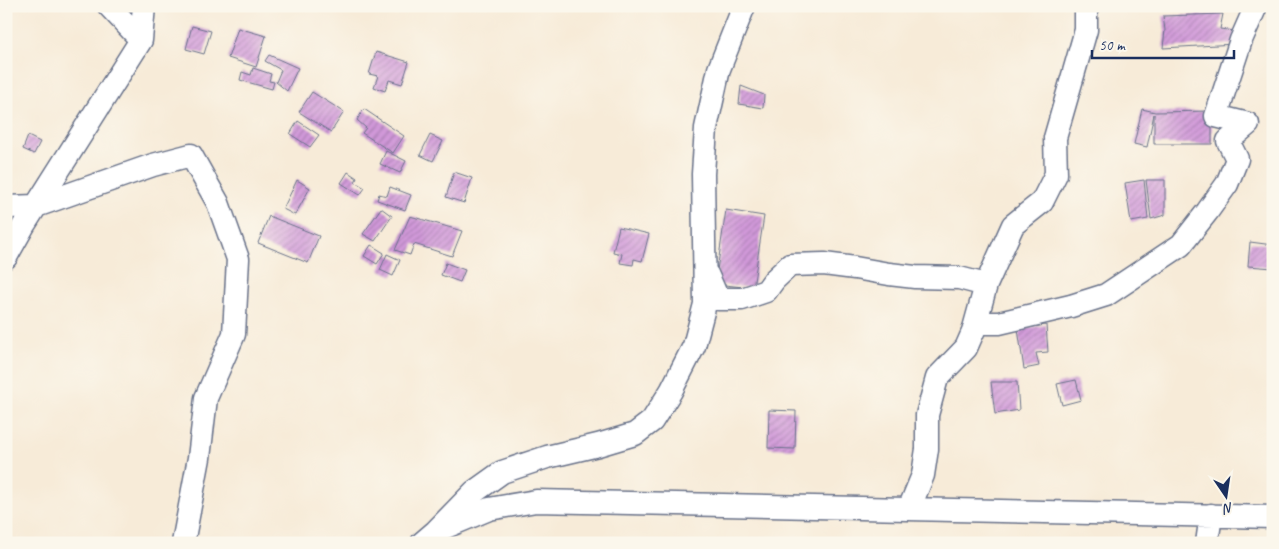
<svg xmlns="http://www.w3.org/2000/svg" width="1279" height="549" font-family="Caveat,sans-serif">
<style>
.building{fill:url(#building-hatch)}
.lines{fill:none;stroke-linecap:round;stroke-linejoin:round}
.minor-casing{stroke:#687189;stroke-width:25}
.minor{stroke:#fff;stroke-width:22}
</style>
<defs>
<pattern id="building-hatch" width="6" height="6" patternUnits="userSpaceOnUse" patternTransform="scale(1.25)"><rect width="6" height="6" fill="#d199d9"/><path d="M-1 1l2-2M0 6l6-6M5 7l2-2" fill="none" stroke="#a97db3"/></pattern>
</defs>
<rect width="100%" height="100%" fill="#fbf7ec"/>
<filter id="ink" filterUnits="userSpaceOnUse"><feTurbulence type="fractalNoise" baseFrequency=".02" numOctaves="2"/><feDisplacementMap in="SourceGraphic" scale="10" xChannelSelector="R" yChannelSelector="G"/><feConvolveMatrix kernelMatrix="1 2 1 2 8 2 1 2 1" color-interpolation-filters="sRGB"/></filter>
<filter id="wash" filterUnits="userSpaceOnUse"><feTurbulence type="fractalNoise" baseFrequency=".0096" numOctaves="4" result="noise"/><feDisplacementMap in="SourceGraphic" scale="20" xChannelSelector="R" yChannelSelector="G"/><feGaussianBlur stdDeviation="1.12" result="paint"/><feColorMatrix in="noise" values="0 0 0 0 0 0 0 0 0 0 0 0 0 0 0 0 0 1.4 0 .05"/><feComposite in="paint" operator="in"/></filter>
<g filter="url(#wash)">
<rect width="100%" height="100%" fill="#f7ebd8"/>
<g id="blocks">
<path class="building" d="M1223,14l-3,15 15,2v13l-72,4 2,-18 -2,-14z
M192,26l19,5 -7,23 -18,-5z
M238,28l28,8 -10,31 -28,-9z
M376,52l33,10 -7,22 -13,-4 -4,11 -11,-4 4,-11 -9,-2z
M269,55l29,13 -11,23 -11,-9 5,-12 -16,-9z
M253,68l18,6 -2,7 5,1 -2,7 -32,-9 2,-8 9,3z
M741,86l23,9 -1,13 -24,-4z
M312,92l32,20 -13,20 -32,-20z
M364,109l40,27 -11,17 -31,-20 4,-5 -9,-8z
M1142,109l13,3 57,-1v33h-58v-30l-7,33 -13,-3z
M298,121l21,14 -9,12 -20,-13z
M430,135l13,6 -10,20 -13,-6z
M28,136l12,6 -6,12 -11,-5z
M386,151l20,10 -6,12 -20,-9z
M348,172l9,6 -2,4 10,6 -5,7 -19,-12z
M454,172l18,6 -8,25 -18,-6z
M297,180l13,8 -15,27 -12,-6z
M1144,180l4,39 -17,3 -6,-39z
M1146,180h19v35l-14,4z
M390,187l21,8 -6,15 -28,-10 2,-6 8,2z
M381,208l11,8 -17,25 -12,-7z
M726,210l38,6 -11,72 -38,-4z
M269,216l50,20 -11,27 -50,-20z
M410,216l52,15 -10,25 -38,-12 -4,11 -15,-5z
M619,227l30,7 -7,27 -8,-2 -1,6 -13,-2 2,-9 -9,-2z
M1250,242l23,3v23l-25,-2z
M371,245l13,8 -7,11 -13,-8z
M387,254l13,6 -7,16 -13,-6z
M446,263l19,7 -5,12 -19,-7z
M1046,325l2,27 -12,1 3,13 -15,3 -6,-40z
M1076,380l5,20 -19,5 -5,-21z
M991,382h26l2,28 -24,4z
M769,410l27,1 -1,38 -27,-1z"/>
</g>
</g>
<g filter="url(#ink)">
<use href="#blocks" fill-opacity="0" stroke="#687189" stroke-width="1"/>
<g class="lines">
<defs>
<path id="minor" d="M109,6l32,34
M6,207l30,-1 117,-41 38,-10 27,48 20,56 -4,75 -28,64 -7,60 -16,85
M6,257l18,-32 117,-185 3,-34
M707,274l11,25h24l24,-8 8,-11 16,-15 34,-1 31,4 34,6 26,3 44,1 27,7 -13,47
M986,285l27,-60 29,-23 14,-28 -1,-36 31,-108v-24
M909,509l14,-34 4,-26v-34l10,-37 29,-30 11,-25h22l72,-17 35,-11 75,-50 26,-33 20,-28 10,-25 -9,-18 20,-17 -32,-8 25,-76 15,-34
M436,531l53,-22 47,-8 737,16
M422,543l14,-12 38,-39 28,-20 45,-15 51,-12 37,-11 17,-13 19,-30 23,-45 11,-42 -2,-130 3,-46 13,-59 25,-63
M1207,543l4,-28"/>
</defs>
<use href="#minor" class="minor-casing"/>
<use href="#minor" class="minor"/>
</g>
</g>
<rect width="1279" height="549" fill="none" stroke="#fbf7ec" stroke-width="25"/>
<g transform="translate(1226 496) rotate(167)" stroke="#fbf7ec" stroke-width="4" paint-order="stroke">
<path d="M0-4L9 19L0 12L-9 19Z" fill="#1b2f5e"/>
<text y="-8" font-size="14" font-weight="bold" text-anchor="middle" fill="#1b2f5e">N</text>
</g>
<path d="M1092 50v8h142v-8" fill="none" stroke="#1b2f5e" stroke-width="2.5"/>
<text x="1099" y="50" font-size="15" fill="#1b2f5e" stroke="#fbf7ec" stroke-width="4" paint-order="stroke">50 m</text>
</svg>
